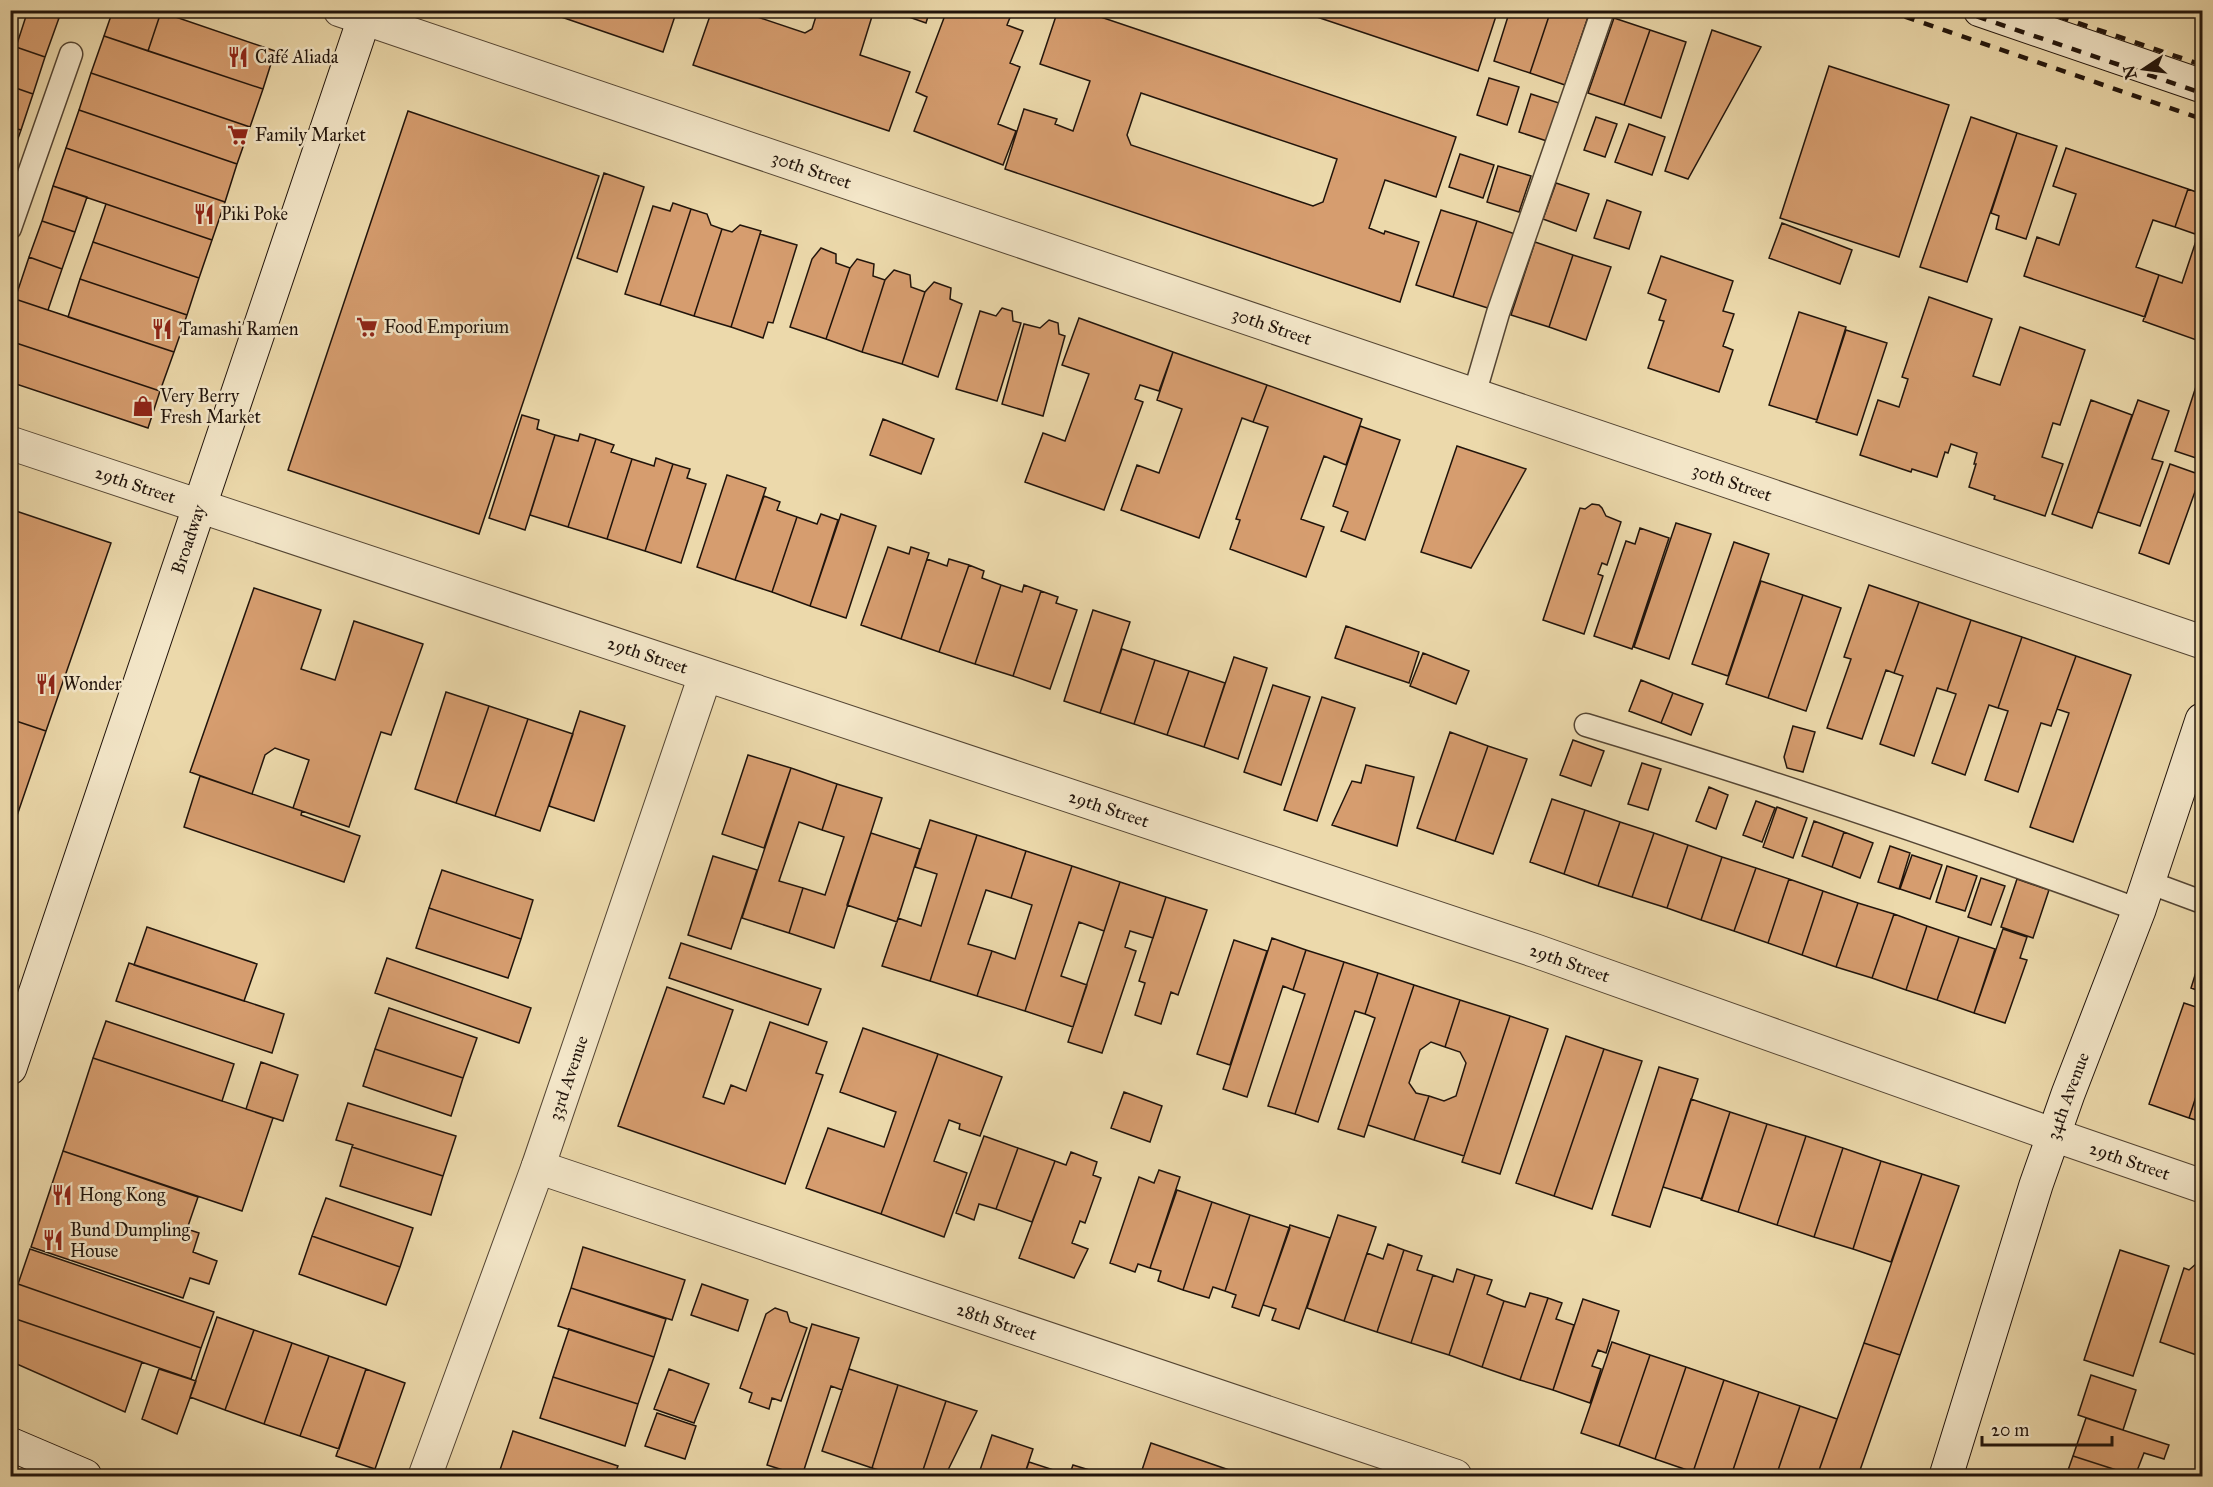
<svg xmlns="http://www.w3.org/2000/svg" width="2213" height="1487" font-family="'IM FELL Great Primer',serif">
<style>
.building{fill:#d69d6f;stroke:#21140b;stroke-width:1.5;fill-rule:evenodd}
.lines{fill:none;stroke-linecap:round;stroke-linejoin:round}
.lane-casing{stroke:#544533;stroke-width:25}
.street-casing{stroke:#544533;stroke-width:35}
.secondary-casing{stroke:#21140b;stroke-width:35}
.lane{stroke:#f3e6c8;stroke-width:22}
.street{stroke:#f3e6c8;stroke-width:33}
.secondary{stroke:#f3e6c8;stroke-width:33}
.rail{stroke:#21140b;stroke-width:4.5;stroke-dasharray:10 10;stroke-linecap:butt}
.labels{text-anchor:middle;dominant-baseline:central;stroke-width:5;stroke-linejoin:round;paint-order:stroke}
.poi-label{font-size:18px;fill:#21140b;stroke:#f3e6c8;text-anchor:start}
.street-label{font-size:18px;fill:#21140b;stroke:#f3e6c8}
</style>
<rect width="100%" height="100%" fill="#ecd9ab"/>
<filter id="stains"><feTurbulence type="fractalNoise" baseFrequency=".00333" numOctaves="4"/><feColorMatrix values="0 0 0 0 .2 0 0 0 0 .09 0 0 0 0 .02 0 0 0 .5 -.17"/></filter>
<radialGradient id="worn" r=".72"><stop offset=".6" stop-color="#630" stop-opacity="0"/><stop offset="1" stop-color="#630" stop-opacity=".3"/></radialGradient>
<path class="building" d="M28,10h8l23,8 -14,39 -29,-10z
M113,10l48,2 -13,39 -44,-15z
M541,10h136l-14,42z
M712,10h25l68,23 7,-4 6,-19h56l-14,45 50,17 -21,59 -196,-66z
M889,10h41l-4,13z
M947,10h66l-6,15 16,6 -13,32 10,4 -22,57 18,7 -13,34 -89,-34 13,-34 -11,-5z
M1058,10h22l376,127 -20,60 -51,-17 -16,48 15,6 1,-3 34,11 -19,60 -395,-133 19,-60 33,10 -2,5 18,7 17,-50 -50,-17zM1141,93l196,66 -14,43 -10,4 -182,-61 -4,-10z
M1296,10h202l-20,61z
M1510,10h41l-21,63 -36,-12z
M1551,10l39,1 -25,74 -35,-12z
M161,12l114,39 -12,38 -115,-38z
M1614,18l36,12 -26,75 -36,-12z
M1650,30l36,12 -25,76 -37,-13z
M1712,30l49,17 -73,132 -23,-8z
M104,36l159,53 -13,38 -159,-54z
M16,47l29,10 -12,37 -23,-8v-24z
M1829,66l120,39 -50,152 -119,-39z
M91,73l159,54 -13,37 -158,-54z
M1489,78l30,9 -12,38 -30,-10z
M10,86l23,8 -12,36 -11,-3z
M1531,94l31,10 -12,38 -31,-10z
M79,110l158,54 -12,38 -159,-54z
M408,111l191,65 -120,358 -191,-64z
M1596,117l21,7 -12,33 -21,-7z
M1971,117l46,16 -50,149 -47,-15z
M1629,124l36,13 -13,38 -37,-13z
M10,127l11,3 -11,31z
M2017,133l40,13 -31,93 -30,-10 3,-13 -8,-3z
M66,148l159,54 -13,38 -159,-54z
M2066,148l122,41 -13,38 -22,-7 -17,47 23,8 -14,42 -121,-41 13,-39 22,8 17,-51 -23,-8z
M1460,154l34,11 -11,33 -34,-11z
M1498,166l33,10 -12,36 -32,-10z
M604,173l40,14 -27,85 -40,-14z
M1556,183l33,11 -13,37 -33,-12z
M53,186l34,11 -12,35 -33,-11z
M2188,189l14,5v148l-59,-21 16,-46 23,8 16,-48 -23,-8z
M1607,200l34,12 -12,37 -35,-11z
M673,203l18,6 -31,96 -35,-11 28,-88 17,5z
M106,204l106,36 -13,38 -106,-36z
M691,209l16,5 4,11 11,4 -28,87 -34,-11z
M1441,210l36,11 -24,76 -37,-12z
M42,221l33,11 -13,37 -33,-12z
M1477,221l38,13 -24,75 -38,-12z
M1782,223l70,27 -12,34 -71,-26z
M740,225l21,6 -30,96 -37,-11 28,-87 10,3z
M760,234l37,11 -24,78 -5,-1 -5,16 -32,-11z
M93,242l106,36 -12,37 -107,-36z
M1535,242l38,13 -24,72 -38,-12z
M821,248l15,6v9l14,5 -24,71 -36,-12 22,-68z
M1573,255l38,12 -25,73 -37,-13z
M1661,256l72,25 -10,30 11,3 -11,32 10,4 -14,42 -71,-24 16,-47 -5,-1 7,-20 -18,-7z
M29,257l33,12 -14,41 -33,-11z
M857,259l17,5 -1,12 12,4 -23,72 -36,-13 24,-71z
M894,270l16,5 1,12 14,5 -23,72 -40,-12 23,-72z
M80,279l107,36 -13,37 -106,-35z
M934,282l17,6 -1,11 12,5 -24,73 -36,-13 23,-72z
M1929,297l63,22 -19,57 27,9 20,-58 65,23 -25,75 -7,-2 -11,34 21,7 -18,52 -51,-17 1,-3 -26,-9 7,-23h-2l3,-11 -26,-9 -3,9 -3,-1 -8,25 -25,-8 -1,3 -51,-17 18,-55 21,7 9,-28 -6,-2z
M15,299l159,53 -14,39 -150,-50v-28z
M1002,308l10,3 1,10 8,2 -24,78 -41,-12 24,-78 16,5z
M1799,312l47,15 -29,93 -48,-15z
M1079,318l94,34 -14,39 -19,-6 -5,14 8,3 -39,108 -79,-28 18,-49 22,8 24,-67 -27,-9z
M1049,320l9,3 1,11 6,2 -22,80 -41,-12 22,-80 16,4z
M1846,330l41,13 -30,92 -41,-13z
M10,341l150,50 -12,37 -138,-46z
M1173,352l94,33 -14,37 -11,-4 -43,120 -78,-28 16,-45 22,8 23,-64 -25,-9z
M2202,368v92l-27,-9z
M1267,385l95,34 -16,46 -22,-9 -23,63 23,8 -18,50 -76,-28 10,-29 -4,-1 32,-92 -15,-5z
M2091,400l41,15 -40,113 -40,-14z
M2138,400l31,11 -17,48 11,3 -23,64 -42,-14z
M522,415l17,5 -2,9 18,6 -30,95 -36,-12z
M883,419l51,20 -13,35 -51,-19z
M1360,426l40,14 -35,100 -24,-9 7,-19 -15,-6z
M580,434l16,5 -28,88 -38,-12 25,-80 23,6z
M596,439l18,6 -3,7 21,7 -25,80 -39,-12z
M1457,446l69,23 -55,99 -50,-16z
M656,458l17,6 -28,87 -38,-12 25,-80 22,7z
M673,464l17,5 -3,9 19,6 -25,79 -36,-12z
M2170,464l31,11 -32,89 -30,-11z
M727,475l39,13 -31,92 -38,-13z
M764,496l16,6 -3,8 20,7 -25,75 -37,-12z
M1592,504l7,1 3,3 4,8 15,6 -14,43 -5,-2 -4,11 5,2 -19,58 -41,-14 37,-112 5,1z
M10,509l101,34 -65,188 -36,-12z
M821,514l17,6 -28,86 -38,-14 25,-75 20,7z
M841,514l35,12 -30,92 -36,-12z
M1676,523l35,11 -42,125 -35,-12z
M1640,528l29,10 -37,111 -38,-13 32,-95 9,3z
M1734,542l35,12 -41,122 -36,-12z
M888,547l21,7 2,-7 18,6 -28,86 -40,-14z
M927,559l20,7 2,-7 20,6 -30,87 -38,-13z
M969,565l15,6 -2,7 19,7 -26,79 -36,-12z
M1761,581l42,14 -35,103 -42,-14z
M1001,585l21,7 2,-7 17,6 -28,85 -38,-12z
M1869,585l50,17 -25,71 -8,-3 -24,69 -35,-11 24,-69 -7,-2z
M254,588l67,22 -20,59 34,11 19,-59 69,23 -32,91 -10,-3 -32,95 -56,-19 16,-48 -34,-12 -10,7 -13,39 -62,-22z
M1041,591l17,6 -2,6 21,7 -27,79 -37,-13z
M1803,595l38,13 -35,103 -38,-13z
M1919,602l52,18 -24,71 -10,-3 -23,68 -34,-12 23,-68 -9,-3z
M1093,610l37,12 -30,91 -36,-12z
M1971,620l51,17 -24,71 -9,-3 -24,70 -33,-12 24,-69 -9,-3z
M1346,626l73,26 -10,31 -74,-25z
M2022,637l54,19 -25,70 -10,-3 -23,69 -33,-12 23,-69 -10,-3z
M1122,649l33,11 -21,64 -34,-11z
M1423,653l46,18 -13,33 -46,-18z
M2076,656l55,19 -58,167 -43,-15 39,-114 -12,-4z
M1234,657l33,11 -29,91 -34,-12z
M1155,660l34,11 -22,64 -33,-11z
M1189,671l36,12 -21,64 -37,-12z
M1641,680l32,13 -12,30 -32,-12z
M1273,685l37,12 -29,88 -37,-13z
M446,692l43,14 -33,97 -41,-14z
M1673,693l30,11 -12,31 -30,-12z
M1322,697l33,11 -38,113 -33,-11z
M489,706l39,13 -33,97 -39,-13z
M580,711l45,15 -31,95 -45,-15z
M10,719l36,12 -36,105z
M528,719l45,15 -33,97 -45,-15z
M1793,726l22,6 -12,40 -16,-4 -3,-11z
M1450,732l38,14 -33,95 -38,-13z
M1573,740l31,11 -13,35 -31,-11z
M1488,746l39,13 -34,95 -38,-13z
M748,755l43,13 -27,80 -42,-14z
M1642,763l19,6 -13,41 -20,-6z
M1366,765l48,12 -17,69 -65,-21 20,-44 9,2z
M791,768l46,16 -15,46 -23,-8 -20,59 24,7 -14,45 -47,-15z
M200,776l93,32 9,3 -1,4 59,21 -16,46 -160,-55z
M837,784l45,14 -48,150 -45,-15 14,-45 22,7 19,-58 -22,-7z
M1709,787l19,8 -12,34 -20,-8z
M1552,799l33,11 -21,64 -34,-12z
M1756,801l19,7 -13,34 -19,-7z
M1777,807l30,11 -14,40 -30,-11z
M1585,810l35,12 -22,64 -34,-12z
M930,820l47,15 -47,146 -48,-15 16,-48 23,8 16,-52 -22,-7z
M1814,821l30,11 -12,35 -30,-11z
M1620,822l34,11 -22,64 -34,-11z
M1844,832l29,11 -13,35 -28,-11z
M871,833l49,16 -23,73 -50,-17z
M1654,833l34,12 -21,63 -35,-11z
M977,835l49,16 -15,47 -25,-8 -18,54 24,7 -15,45 -47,-15z
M1688,845l34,12 -21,63 -34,-12z
M1890,846l20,7 -11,36 -21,-7z
M1026,851l46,15 -47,145 -48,-15 15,-45 23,8 17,-54 -21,-7z
M1912,855l30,10 -12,34 -30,-10z
M713,856l44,14 -26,79 -43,-14z
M1722,857l34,11 -22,63 -33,-11z
M1072,866l48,16 -16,49 -25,-9 -18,54 26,9 -14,42 -48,-16z
M1947,866l30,10 -12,35 -29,-9z
M1756,868l33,11 -21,64 -34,-12z
M442,870l91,30 -12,39 -92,-31z
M1981,878l24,8 -14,39 -23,-8z
M1789,879l34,12 -21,64 -34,-12z
M2017,879l32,11 -16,48 -32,-11z
M1120,882l46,15 -13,41 -23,-7 -5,16 11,4 -34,102 -34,-11z
M1823,891l35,12 -22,64 -34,-12z
M1166,897l41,13 -29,85 -7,-3 -10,32 -26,-9 10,-32 -6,-2z
M1858,903l36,11 -22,64 -36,-11z
M429,908l92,31 -13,39 -92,-30z
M1894,914l33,12 -21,64 -34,-12z
M1927,926l32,11 -22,63 -31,-10z
M147,927l110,37 -13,37 -110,-36z
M2003,929l24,8 -7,21 7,2 -22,63 -31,-10z
M1959,937l36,12 -21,64 -37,-13z
M1272,938l34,12 -13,40 -10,-4 -36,111 -24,-8z
M1234,940l33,11 -37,114 -33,-11z
M681,943l140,46 -13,36 -139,-47z
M1306,950l38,12 -49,152 -27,-8 37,-112 -12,-4z
M2202,953v39l-11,-4z
M387,958l144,50 -12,35 -144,-50z
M1344,962l34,11 -13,41 -10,-3 -37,111 -23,-8z
M129,963l155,51 -12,39 -156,-52z
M1378,973l36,12 -50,152 -26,-8 37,-111 -10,-4z
M1414,985l46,15 -15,47 -14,-5 -11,8 -11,33 7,10 13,3 -15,44 -46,-15z
M667,987l66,23 -30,87 21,7 7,-19 15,6 24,-69 57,20 -11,31 7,2 -38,109 -167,-58z
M1460,1000l50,16 -46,140 -50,-16 15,-44 15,5 12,-5 10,-33 -6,-11 -15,-5z
M2184,1003l18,6v69l-13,40 -40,-14z
M389,1008l88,30 -14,40 -88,-29z
M1510,1016l38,13 -48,145 -38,-12z
M106,1021l128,43 -12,37 -129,-43z
M863,1028l75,26 -57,160 -75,-26 22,-60 56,19 12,-35 -56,-20z
M1566,1036l38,13 -50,147 -38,-13z
M375,1049l88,29 -12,38 -88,-30z
M1604,1049l38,12 -50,148 -38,-13z
M938,1054l64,23 -22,59 -21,-7 1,-5 -11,-4 -15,41 33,12 -23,64 -63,-23z
M93,1058l180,60 -31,93 -179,-60z
M261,1062l37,13 -15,46 -37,-12z
M1659,1067l39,12 -48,148 -38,-12z
M2202,1078v44l-13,-4z
M1124,1092l38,14 -12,36 -39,-14z
M1691,1099l39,13 -28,87 -39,-12z
M348,1103l108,33 -13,40 -91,-29 1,-2 -17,-5z
M1730,1112l37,12 -29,88 -37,-12z
M1767,1124l39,12 -29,89 -39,-13z
M984,1136l34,12 -22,61 -17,-5 -5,16 -18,-7z
M1806,1136l37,12 -29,89 -37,-12z
M352,1147l91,29 -12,39 -91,-29z
M1018,1148l37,13 -23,61 -36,-13z
M1843,1148l38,13 -28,88 -39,-12z
M63,1151l135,46 -11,32 12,4 -6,19 24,9 -8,23 -19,-6 -7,20 -152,-51z
M1071,1152l26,10 -4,13 8,3 -16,45 -5,-2 -8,22 16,6 -14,29 -55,-20 36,-97 11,4z
M1881,1161l41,13 -31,88 -38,-13z
M1159,1170l21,7 -30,91 -12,-4 -3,8 -25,-9 29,-86 15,6z
M1922,1174l37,12 -59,169 -36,-12z
M1177,1190l35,12 -29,88 -25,-9 3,-10 -11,-3z
M326,1198l87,30 -13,39 -88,-31z
M1212,1202l38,13 -25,76 -12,-4 -4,11 -26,-8z
M1250,1215l40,13 -31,88 -27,-9 4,-12 -11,-4z
M1338,1215l38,12 -32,94 -37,-13z
M1290,1225l40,13 -31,91 -27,-9 4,-11 -13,-4z
M312,1236l88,31 -14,38 -87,-31z
M1388,1244l16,6 -27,82 -33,-11 23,-68 16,6z
M583,1247l102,33 -13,40 -101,-32z
M30,1249l184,63 -13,36 -183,-64z
M1404,1250l18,6 -5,14 16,5 -22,68 -34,-11z
M2120,1250l49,16 -36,110 -49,-16z
M2197,1263l5,2v92l-42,-15 24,-74 5,2z
M1457,1269l18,6 -26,80 -38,-12 22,-68 20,7z
M1475,1275l17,5 -5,14 17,7 -22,66 -33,-12z
M18,1284l183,64 -10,31 -181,-62v-10z
M702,1284l46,16 -10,31 -47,-16z
M571,1288l95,31 -12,38 -96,-31z
M1530,1293l18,5 -28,82 -38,-13 22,-66 21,6z
M1548,1298l14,5 -6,16 18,6 -21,65 -33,-10z
M1583,1299l36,12 -13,42 -8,-3 -6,16 9,3 -11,34 -37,-13z
M775,1308l12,4 3,10 17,6 -26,73 -9,-3 -3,11 -20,-7 3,-9 -12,-5 26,-74z
M10,1317l132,45 -17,50 -115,-51z
M217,1317l37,13 -29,80 -35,-13z
M812,1324l47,14 -17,52 -11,-4 -29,90 -35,-11z
M569,1329l85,28 -16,47 -85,-27z
M254,1330l38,13 -28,81 -39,-14z
M1612,1342l38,13 -31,91 -38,-13z
M292,1343l37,13 -29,80 -36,-12z
M1864,1343l36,12 -42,121h-41z
M1650,1355l36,12 -31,92 -36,-13z
M2202,1355v20l-5,-2z
M329,1356l37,13 -27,80 -39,-13z
M1686,1367l38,13 -31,92 -38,-13z
M159,1369l37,12 -19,53 -35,-15z
M366,1369l39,14 -30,86 -39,-13z
M669,1369l40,15 -15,39 -40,-14z
M849,1369l49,16 -26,83 -50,-17z
M2091,1375l45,15 -13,40 -45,-15z
M553,1377l85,27 -13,42 -85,-28z
M1724,1380l35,12 -28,84h-24l-14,-4z
M898,1385l48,16 -25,75h-22l-27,-8z
M1759,1392l41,14 -24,70h-45z
M946,1401l31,10 -32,65h-24z
M1800,1406l37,13 -20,57h-41z
M657,1413l39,13 -11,33 -40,-13z
M2086,1418l83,27 -5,14 -20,-6 -9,23 -62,-20z
M513,1431l105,35 -4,10h-116z
M992,1435l41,14 -9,27h-46z
M1151,1443l84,29 -2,4h-93z
M2073,1456l62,20h-69z
M1029,1462l40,13v1h-45z
M1073,1465l36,11h-40z"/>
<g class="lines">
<defs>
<path id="lane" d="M10,228l61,-174
M1474,395l24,-82 105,-303
M1586,725c186,56 370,118 553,185
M2148,882l54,20"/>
<g id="street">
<path id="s1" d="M340,10l1862,632"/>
<path id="s2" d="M10,443l1526,508 518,184 148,51"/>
<path id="s3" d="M538,1167l917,309"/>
<path id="s4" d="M425,1476l113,-309 167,-491"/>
</g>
<g id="secondary">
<path d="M1980,10l222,76"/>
<path id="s5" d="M10,1068l357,-1058"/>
<path d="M10,1444l75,32"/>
<path id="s6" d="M1946,1476l90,-291 32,-91 71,-184 63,-190"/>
</g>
</defs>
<use href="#lane" class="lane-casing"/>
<use href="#street" class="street-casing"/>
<use href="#secondary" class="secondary-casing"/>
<use href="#lane" class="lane"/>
<use href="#street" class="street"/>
<use href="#secondary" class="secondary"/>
<path class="rail" d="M1886,10l316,109
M1958,10l244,83
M2040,10l162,55"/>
</g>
<defs>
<symbol id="restaurant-bare" viewBox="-9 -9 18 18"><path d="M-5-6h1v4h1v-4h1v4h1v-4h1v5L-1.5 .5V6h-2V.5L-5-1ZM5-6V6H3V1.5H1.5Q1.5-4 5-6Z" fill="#8f2418" stroke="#f3e6c8" stroke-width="2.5" paint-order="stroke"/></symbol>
<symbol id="supermarket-bare" viewBox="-9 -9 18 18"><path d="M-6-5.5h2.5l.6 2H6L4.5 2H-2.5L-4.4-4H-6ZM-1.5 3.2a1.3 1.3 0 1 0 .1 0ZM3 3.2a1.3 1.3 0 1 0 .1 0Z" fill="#8f2418" stroke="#f3e6c8" stroke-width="2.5" paint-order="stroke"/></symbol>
<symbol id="shop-bare" viewBox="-9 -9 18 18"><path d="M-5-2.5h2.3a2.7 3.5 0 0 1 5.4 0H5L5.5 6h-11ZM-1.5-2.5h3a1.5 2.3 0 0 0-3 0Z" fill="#8f2418" stroke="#f3e6c8" stroke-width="2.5" paint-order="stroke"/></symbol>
</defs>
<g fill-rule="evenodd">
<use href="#restaurant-bare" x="223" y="42" width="30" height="30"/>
<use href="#supermarket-bare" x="223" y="120" width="30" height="30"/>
<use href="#restaurant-bare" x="189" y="199" width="30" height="30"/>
<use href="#supermarket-bare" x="352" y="312" width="30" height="30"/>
<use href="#restaurant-bare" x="147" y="314" width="30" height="30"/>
<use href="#shop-bare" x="128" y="391" width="30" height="30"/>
<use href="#restaurant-bare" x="31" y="669" width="30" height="30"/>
<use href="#restaurant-bare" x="47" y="1180" width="30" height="30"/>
<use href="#restaurant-bare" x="38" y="1225" width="30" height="30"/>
</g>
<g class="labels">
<g class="poi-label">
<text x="255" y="57">Café Aliada</text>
<text x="255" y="135">Family Market</text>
<text x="221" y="214">Piki Poke</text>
<text x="384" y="327">Food Emporium</text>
<text x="179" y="329">Tamashi Ramen</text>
<text x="160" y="396">Very Berry<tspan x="160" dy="21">Fresh Market</tspan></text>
<text x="63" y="684">Wonder</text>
<text x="79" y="1195">Hong Kong</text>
<text x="70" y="1230">Bund Dumpling<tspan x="70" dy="21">House</tspan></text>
</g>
<g class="street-label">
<text stroke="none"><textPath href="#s1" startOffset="498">30th Street</textPath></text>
<text stroke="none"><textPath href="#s1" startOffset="984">30th Street</textPath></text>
<text stroke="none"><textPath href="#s1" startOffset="1470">30th Street</textPath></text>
<text stroke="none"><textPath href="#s2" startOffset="132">29th Street</textPath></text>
<text stroke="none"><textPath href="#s5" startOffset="558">Broadway</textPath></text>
<text stroke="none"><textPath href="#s2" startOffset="672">29th Street</textPath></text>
<text stroke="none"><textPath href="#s2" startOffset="1158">29th Street</textPath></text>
<text stroke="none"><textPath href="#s2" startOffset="1644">29th Street</textPath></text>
<text stroke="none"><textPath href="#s4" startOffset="423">33rd Avenue</textPath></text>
<text stroke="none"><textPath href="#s6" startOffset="399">34th Avenue</textPath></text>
<text stroke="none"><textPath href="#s2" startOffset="2238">29th Street</textPath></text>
<text stroke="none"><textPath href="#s3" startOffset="484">28th Street</textPath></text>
</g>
</g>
<rect width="2213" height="1487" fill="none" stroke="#ecd9ab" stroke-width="36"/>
<rect x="12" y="12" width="2189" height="1463" fill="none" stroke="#21140b" stroke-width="3"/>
<rect x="18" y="18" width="2177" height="1451" fill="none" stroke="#21140b" stroke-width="1.5"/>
<g transform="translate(2144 69) rotate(257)" stroke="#f3e6c8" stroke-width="4.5" paint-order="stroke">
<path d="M0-4.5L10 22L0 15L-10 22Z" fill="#21140b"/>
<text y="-9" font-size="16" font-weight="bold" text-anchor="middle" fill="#21140b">N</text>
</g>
<path d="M1982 1436v9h130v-9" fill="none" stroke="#21140b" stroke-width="3"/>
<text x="1991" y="1436" font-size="18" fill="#21140b" stroke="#f3e6c8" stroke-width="4.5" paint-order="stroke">20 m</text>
<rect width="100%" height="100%" filter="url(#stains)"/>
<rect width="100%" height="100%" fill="url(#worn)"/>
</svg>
